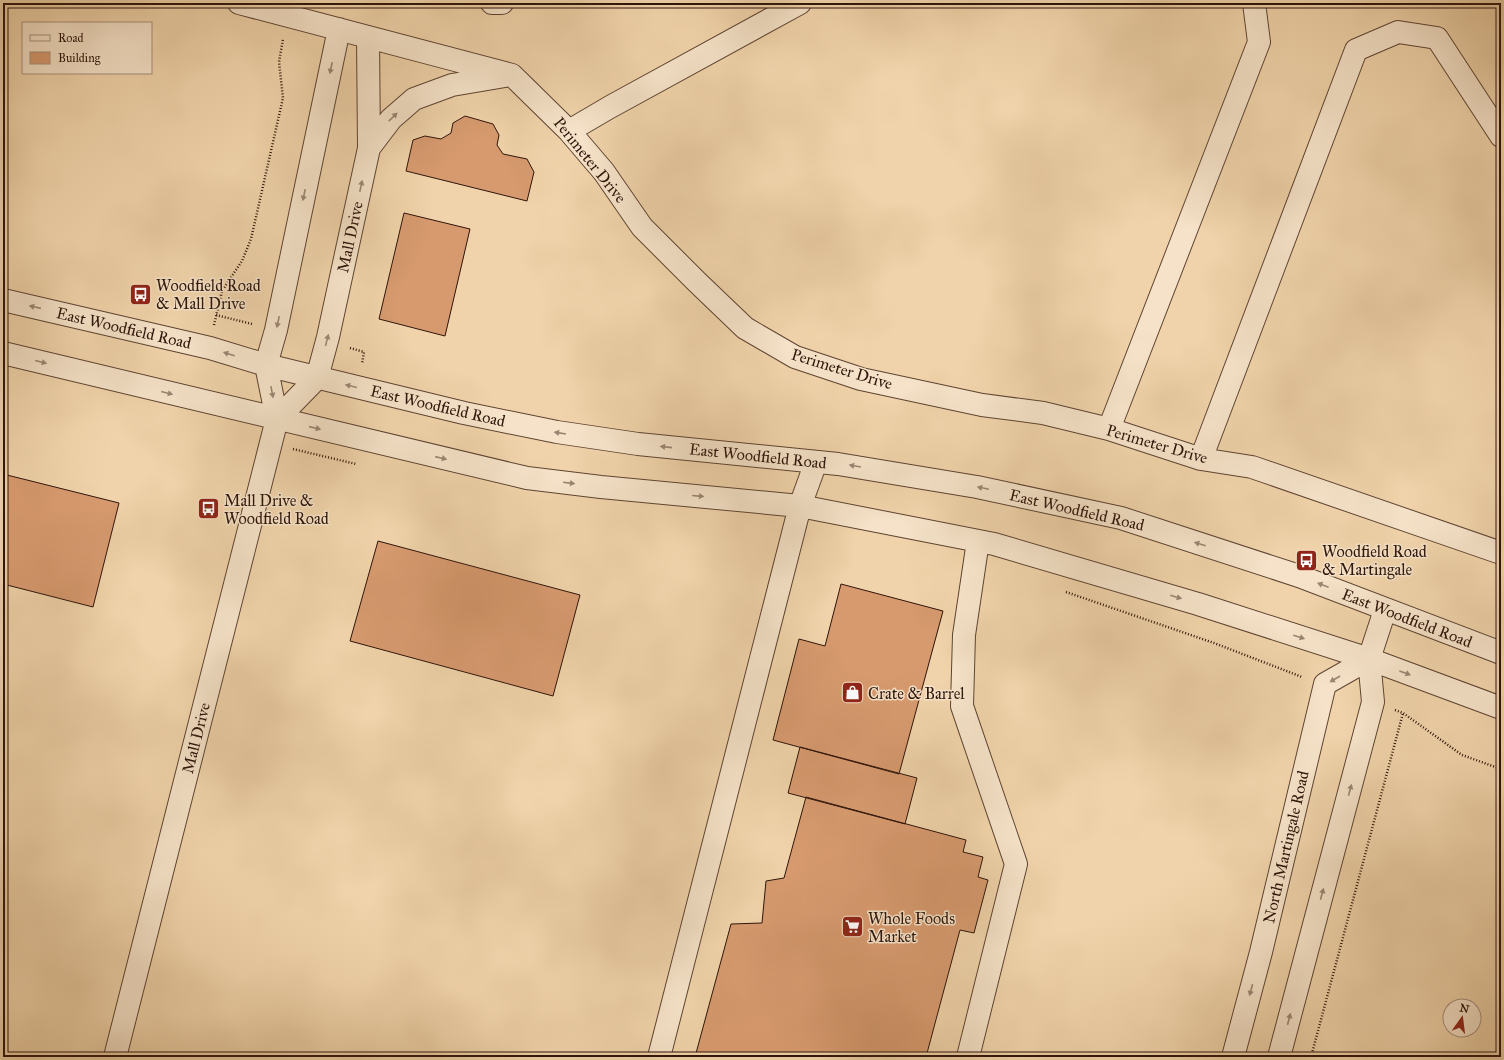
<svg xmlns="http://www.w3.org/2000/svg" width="1504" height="1060" font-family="'IM FELL Great Primer',serif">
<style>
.building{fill:#d79a6f;stroke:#2e140a}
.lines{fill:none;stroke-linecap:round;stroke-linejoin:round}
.minor-casing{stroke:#5e4432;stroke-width:24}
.path{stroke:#2e140a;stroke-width:2.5;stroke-dasharray:1 2;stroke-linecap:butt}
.minor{stroke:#f5e2c8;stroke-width:22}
.oneway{fill:#9b8572}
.labels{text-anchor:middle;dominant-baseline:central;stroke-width:3;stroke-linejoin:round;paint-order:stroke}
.street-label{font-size:16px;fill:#2e140a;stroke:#f5e2c8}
.poi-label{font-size:16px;fill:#2e140a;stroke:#f5e2c8;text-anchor:start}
</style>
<rect width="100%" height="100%" fill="#f0d3aa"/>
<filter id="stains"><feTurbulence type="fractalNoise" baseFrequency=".005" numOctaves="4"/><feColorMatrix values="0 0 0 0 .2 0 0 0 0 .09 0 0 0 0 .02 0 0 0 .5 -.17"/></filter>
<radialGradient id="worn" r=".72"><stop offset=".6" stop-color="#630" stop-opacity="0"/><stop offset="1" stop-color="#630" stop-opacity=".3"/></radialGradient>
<path class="building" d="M1501,23v10l-4,-7z
M465,116l28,8 6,11 -2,10 6,9 24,5 7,13 -7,29 -121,-30 7,-31 12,-4 16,3 10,-6 2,-10z
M404,213l66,16 -25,107 -66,-17z
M3,474l116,29 -26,104 -90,-23z
M378,541l202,54 -27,101 -203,-55z
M841,584l102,27 -44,163 -126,-34 26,-101 26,7z
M800,747l117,31 -12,46 -117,-31z
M806,797l160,43 -3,12 20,5 -5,20 10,3 -14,53 -14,-3 -34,127h-231l36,-133 31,-1 4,-42 18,-3z"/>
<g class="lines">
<defs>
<path id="minor" d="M239,3l273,72 57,56 35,41 38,55 55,55 48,46 50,29 66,22 121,26 61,8 66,16 92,30 51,8 249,86
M492,3h10
M569,131l41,-24 190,-104
M369,148l22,-29 23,-20 38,-14 53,-9
M3,300l207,48 56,17 198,48 93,19 81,12 200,20 139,23 144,31 178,58 202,77
M3,353l524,125 74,9 199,19 194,38 204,60 171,55 132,49
M277,419l40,-41 11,-41 41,-189 -1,-111
M1109,429l150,-387 -5,-39
M1201,459l155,-409 42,-18 39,6 64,98
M115,1057l162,-638 -11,-54 10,-35 63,-301
M659,1057l141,-551 16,-44
M968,1057l48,-193 -54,-158 2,-71 14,-94
M1233,1057l28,-105 64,-268 44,-25
M1279,1057l94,-355 -4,-43 16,-49"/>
</defs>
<use href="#minor" class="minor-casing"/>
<path class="path" d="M216,315l36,9
M214,325l8,-34 20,-30 9,-22 32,-141 -4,-36 4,-23
M350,348l14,4 -2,12
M293,449l63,15
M1066,592l148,51 88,34
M1395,710l8,3 59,42 39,14
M1311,1057l92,-344"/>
<use href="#minor" class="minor"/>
</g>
<defs><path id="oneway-solid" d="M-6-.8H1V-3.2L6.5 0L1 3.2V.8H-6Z"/></defs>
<g class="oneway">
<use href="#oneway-solid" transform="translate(331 68) rotate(102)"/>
<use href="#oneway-solid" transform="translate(393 117) rotate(-44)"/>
<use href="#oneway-solid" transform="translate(361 186) rotate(-78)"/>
<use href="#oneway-solid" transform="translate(304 195) rotate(102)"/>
<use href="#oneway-solid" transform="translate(35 307) rotate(-167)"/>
<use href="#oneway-solid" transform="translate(278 322) rotate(102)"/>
<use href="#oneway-solid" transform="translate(327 340) rotate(-76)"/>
<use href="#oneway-solid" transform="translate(229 354) rotate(-163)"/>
<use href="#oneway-solid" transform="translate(41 362) rotate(14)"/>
<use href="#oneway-solid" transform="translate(351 386) rotate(-166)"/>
<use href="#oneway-solid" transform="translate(272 392) rotate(79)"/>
<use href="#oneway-solid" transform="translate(167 393) rotate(14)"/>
<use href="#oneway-solid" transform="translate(315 428) rotate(13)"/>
<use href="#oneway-solid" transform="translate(560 433) rotate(-171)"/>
<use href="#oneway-solid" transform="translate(666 447) rotate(-174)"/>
<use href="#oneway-solid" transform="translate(441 458) rotate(13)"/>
<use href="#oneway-solid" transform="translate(855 466) rotate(-170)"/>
<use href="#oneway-solid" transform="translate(569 483) rotate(7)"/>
<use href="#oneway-solid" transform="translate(983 488) rotate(-168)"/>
<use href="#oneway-solid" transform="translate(698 496) rotate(5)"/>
<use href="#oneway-solid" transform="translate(1200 544) rotate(-162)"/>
<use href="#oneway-solid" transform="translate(1323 585) rotate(-159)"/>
<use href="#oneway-solid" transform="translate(1176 597) rotate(16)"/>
<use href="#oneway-solid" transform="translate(1299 637) rotate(18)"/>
<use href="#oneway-solid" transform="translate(1405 673) rotate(20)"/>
<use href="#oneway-solid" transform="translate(1335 679) rotate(150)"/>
<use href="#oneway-solid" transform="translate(1350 790) rotate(-75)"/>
<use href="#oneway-solid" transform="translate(1322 894) rotate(-75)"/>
<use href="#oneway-solid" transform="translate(1251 990) rotate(105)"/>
<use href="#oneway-solid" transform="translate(1289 1019) rotate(-76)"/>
</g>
<defs>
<symbol id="bus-square" viewBox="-11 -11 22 22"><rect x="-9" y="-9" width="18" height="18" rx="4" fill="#8f2418" stroke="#f5e2c8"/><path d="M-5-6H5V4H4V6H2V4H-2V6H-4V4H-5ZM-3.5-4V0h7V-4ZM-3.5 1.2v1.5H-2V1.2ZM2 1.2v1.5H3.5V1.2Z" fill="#fff"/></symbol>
<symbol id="shop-square" viewBox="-11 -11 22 22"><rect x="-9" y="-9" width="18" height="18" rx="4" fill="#8f2418" stroke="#f5e2c8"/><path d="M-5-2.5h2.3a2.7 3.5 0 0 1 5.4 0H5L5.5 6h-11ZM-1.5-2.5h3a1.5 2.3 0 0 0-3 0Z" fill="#fff"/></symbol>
<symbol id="supermarket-square" viewBox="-11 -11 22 22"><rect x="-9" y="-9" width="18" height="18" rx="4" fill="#8f2418" stroke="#f5e2c8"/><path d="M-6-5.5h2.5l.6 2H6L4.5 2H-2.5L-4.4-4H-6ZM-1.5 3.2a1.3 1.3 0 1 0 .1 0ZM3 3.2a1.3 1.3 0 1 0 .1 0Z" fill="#fff"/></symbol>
</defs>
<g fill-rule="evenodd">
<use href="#bus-square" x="128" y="282" width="25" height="25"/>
<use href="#bus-square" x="196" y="496" width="25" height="25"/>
<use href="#bus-square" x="1294" y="548" width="25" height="25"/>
<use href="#shop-square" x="840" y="680" width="25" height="25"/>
<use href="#supermarket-square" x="840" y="914" width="25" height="25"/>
</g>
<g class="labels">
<g class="street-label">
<text transform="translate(590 160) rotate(51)">Perimeter Drive</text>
<text transform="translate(350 237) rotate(-78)">Mall Drive</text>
<text transform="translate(124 328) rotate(13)">East Woodfield Road</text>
<text transform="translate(842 369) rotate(17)">Perimeter Drive</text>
<text transform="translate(438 406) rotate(13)">East Woodfield Road</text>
<text transform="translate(1157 444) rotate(16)">Perimeter Drive</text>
<text transform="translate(758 456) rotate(6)">East Woodfield Road</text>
<text transform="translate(1077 510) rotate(13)">East Woodfield Road</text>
<text transform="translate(1407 618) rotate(21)">East Woodfield Road</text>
<text transform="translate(196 738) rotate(-76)">Mall Drive</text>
<text transform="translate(1286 847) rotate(-77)">North Martingale Road</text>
</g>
<g class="poi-label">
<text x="156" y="285">Woodfield Road<tspan x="156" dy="18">&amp; Mall Drive</tspan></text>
<text x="224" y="500">Mall Drive &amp;<tspan x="224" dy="18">Woodfield Road</tspan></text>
<text x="1322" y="551">Woodfield Road<tspan x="1322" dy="18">&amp; Martingale</tspan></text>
<text x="868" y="693">Crate &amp; Barrel</text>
<text x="868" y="918">Whole Foods<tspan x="868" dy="18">Market</tspan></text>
</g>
</g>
<rect width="1504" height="1060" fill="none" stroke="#f0d3aa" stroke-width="16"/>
<rect x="4" y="4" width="1496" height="1052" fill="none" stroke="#2e140a" stroke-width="2"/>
<rect x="8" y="8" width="1488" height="1044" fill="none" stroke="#2e140a"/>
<rect x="22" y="22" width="130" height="52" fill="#f5e2c8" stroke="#a5907c"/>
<rect x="30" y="35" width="20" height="6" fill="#f5e2c8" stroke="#a5907c"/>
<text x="58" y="42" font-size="12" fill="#2e140a">Road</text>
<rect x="30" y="52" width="20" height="12" fill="#d79a6f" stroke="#a5907c"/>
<text x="58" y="62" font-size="12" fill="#2e140a">Building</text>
<g transform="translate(1462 1018) rotate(14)"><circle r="19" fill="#f5e2c8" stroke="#a5907c"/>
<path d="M0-3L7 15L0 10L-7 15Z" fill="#8f2418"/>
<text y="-6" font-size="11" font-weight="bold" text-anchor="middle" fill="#2e140a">N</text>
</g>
<rect width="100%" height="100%" filter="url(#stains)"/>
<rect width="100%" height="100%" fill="url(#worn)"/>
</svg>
